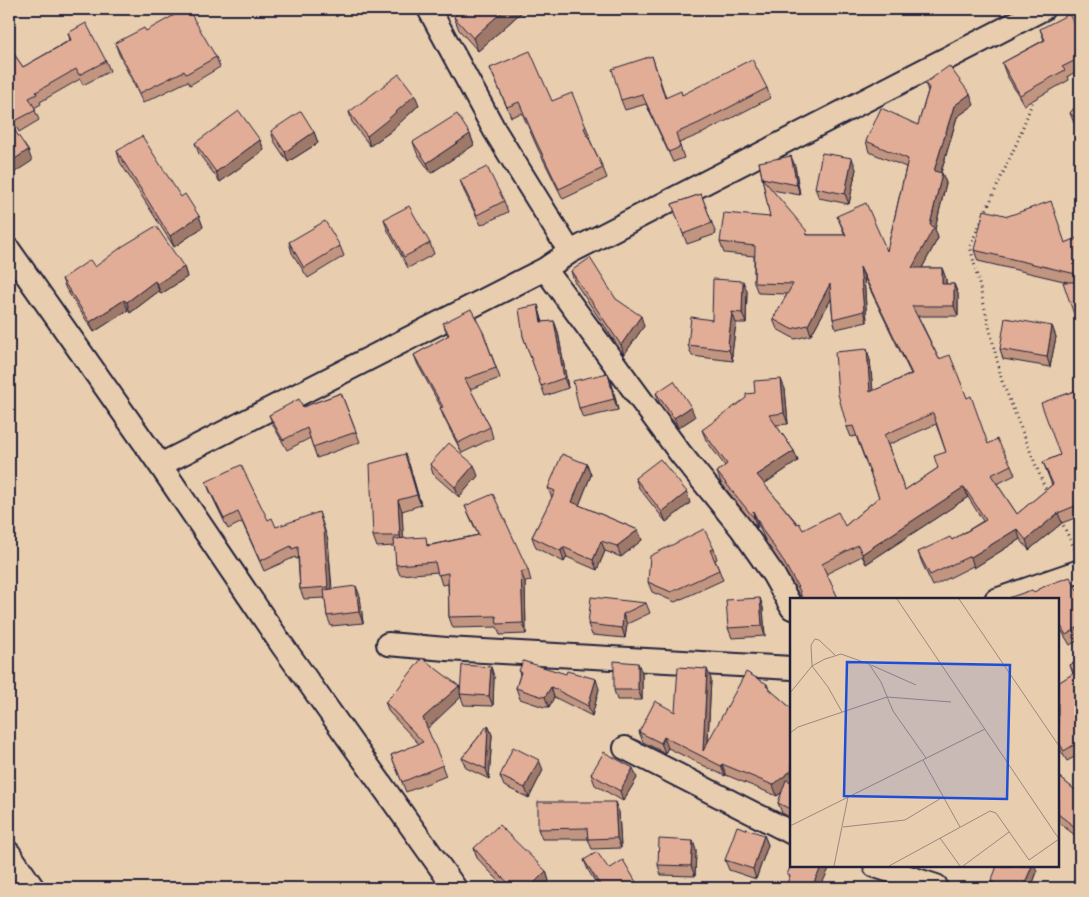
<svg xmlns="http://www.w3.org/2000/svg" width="1089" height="897" font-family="Kalam,sans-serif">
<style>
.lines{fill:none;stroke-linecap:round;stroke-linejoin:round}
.street-casing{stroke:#22223b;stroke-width:26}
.path{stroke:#22223b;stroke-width:3;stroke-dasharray:1 4;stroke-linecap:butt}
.street{stroke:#e8cdaf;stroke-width:22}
.wall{fill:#c29581;stroke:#22223b;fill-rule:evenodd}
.shaded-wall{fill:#9e7969;stroke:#22223b}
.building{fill:#e2ad96;stroke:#22223b;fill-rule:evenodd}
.inset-road{fill:none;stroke:#998981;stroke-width:1}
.view{fill:#1d4ed8;fill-opacity:0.15;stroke:#1d4ed8;stroke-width:2.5}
.inset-edge{fill:none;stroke:#22223b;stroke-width:2.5}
</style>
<rect width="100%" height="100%" fill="#e8cdaf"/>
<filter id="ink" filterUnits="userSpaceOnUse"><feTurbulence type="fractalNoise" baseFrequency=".02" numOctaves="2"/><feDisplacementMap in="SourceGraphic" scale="10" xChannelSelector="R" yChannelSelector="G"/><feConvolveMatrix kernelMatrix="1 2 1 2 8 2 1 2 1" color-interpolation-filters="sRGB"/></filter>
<g filter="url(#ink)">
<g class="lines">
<defs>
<path id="street" d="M429,9l66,122 75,121
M9,250l151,215 122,180 173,243
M545,269l135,184 61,75 32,46 19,34
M160,465l385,-196 25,-17 473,-243
M996,600l84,-29
M388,644l58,5 346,19
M625,748l167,85
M9,853l24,35
M875,866l61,20"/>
</defs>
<use href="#street" class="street-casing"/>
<path class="path" d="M1034,98l-16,42 -48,106 32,135 45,112
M1061,521l14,28"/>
<use href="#street" class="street"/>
</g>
<path class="wall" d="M462,9h63l-47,42 -19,-21 -5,-13z
M1040,29l40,7v34l-12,6 1,4 -45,25 -18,-31 -4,-11 42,-23z
M146,31l70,26 4,10 -30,18 -2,-4 -45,22 -24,-49 -4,-11z
M68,33l38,28 4,10 -27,14 -3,-6 -40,23 1,2 -7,4 5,12 -20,12 -10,-19v-66l14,20 47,-27z
M652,56l14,42 16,-3 85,-7 3,10 -67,35 -24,10 5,15 -11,4 -27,-58 -21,6 -4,-10z
M490,68l62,33 34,26 4,10 -1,1 14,30 4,10 -44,21 -25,-50 -16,-36 -11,4z
M925,83l49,22 -17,12 -16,56h1l4,10 -11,46 3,9 -16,30h20l4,11v5h8l4,10v22h-40l21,43 28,39 21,46 23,21 4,10 -18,9 20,30 35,-29 -9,-23 17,-7 20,-66v127l-18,7 -33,27 -9,-11 -46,29 -1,-2 -40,20 -11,-23 -4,-11 34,-12 31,-19 -15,-24 -102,67 -4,-8 -36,18 13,26h-37l-18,-32 -18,-26 -9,-20v6l-36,-45 -4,-11 8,-6 -19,-26 -4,-10 83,-41 3,35 -12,1 18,26 4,10 -34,23 39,46 42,-4 34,-29 -23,-61 -5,1 -4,-10 23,-67 3,31 38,-17 -47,-97 3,45 -31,7 -3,-10 -2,-20 -20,36 -16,4 -18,-10 -4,-10 14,-25 -29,-1 -4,-10v-27l-30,-3 -4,-11 50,-25 -11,-55 36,4 5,29 -28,-5 36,45h37l-8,-19 50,35 19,-84 -37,-15 -3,-11 52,-16 10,-34zM936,424l10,28 -8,16 -33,22 -17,-45z
M1080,102v27l-6,-6 -4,-10z
M419,105l-29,27 -20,14 -18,-24 -3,-10z
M271,131l43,1 4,11 -30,19 -14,-21z
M470,134l4,11 -43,28 -14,-20 -4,-11z
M260,140l4,10 -44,32 -21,-28 -4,-11z
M117,151l82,65 4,11 -29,20 -54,-85z
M856,169l-7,35 -30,-6 -4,-10z
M460,180l44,21 4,11 -27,13 -17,-34z
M701,194l15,40 -29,10 -15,-40z
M384,219l46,24 4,11 -26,14 -21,-39z
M1080,237v95l-12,-50 -90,-21 -4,-11 92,-7z
M289,242l51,4 4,10 -36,22 -16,-25z
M95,267h89l3,10 -26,17 -2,-3 -29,22 -2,-3 -34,22 -28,-43 -4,-10z
M571,271l45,28 28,27 -20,29 -50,-74z
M747,291l-1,32h-10l-4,31 1,7 -41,-5 -4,-11 24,-25z
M538,305l3,11 2,6 11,-1 4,11 10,56 -23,8 -22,-60z
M443,323l40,9 17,46 -30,11 20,38 3,11 -31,15 -18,-35 -4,-10 1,-1 -23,-42 -4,-10 34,-19z
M1052,326l4,11 -6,30 -47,-8 -3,-10z
M608,373l4,11 6,26 -35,8 -4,-10z
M341,393l19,49 -43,16 -7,-20 -23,12 -14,-25 -4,-10 34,-8z
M656,393l39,24 -17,11 -18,-24z
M409,464l12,41 -19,6 1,28 27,6 48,-10 -13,-29 63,64 3,11 -6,1 1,52 -26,1 -3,-8 -44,1 -4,-11 -1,-33 -6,1 -4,-13 -38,3 -4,-10 -1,-19 -18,1 -4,-11z
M430,464l48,12 -19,21 -26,-23z
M587,464l4,11 -12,30 59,25 4,10 -21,17 -16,-6 -8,19 -30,-13 -3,5 -28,-14 -4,-11 20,-39 -4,-10z
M635,478l55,25 -24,19 -27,-34z
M206,482l62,38 8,7 52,13 4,49 28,7 3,27 -32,3 -4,-10 -2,-18 -21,1 -4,-10 -2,-31 -2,1 -1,-2 -31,14 -22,-49 -14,7 -18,-37z
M714,549l3,10 -2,1 8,20 -48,22 -23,-10 -4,-10z
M1034,592l46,3v44l-10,6 -12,-20v-25z
M760,598l3,10 2,28 -33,2 -4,-10z
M646,603l4,10 -23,11 -2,14 -33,-3 -4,-11z
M1080,660v94l-13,7 -9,-15v-63l15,-9 -3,-9z
M491,667l3,10 -1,29 -29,-1 -3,-8 -34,31 19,48 -40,16 -15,-37 28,-11 -30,-32 -4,-10 74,-16 2,5z
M519,671l80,18 -7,27 -38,-19 -5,10h-5l-24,-8 -4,-11 4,-13z
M642,673v27h-25l-3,-10z
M711,679l-3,63 59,-58 2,5 23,20v109l-10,-5 -4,-10 4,-11 -5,4 -51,-21 -1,1 -57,-28 -3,5 -22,-11 -4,-10 36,-20z
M488,725l4,10 -3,44 -23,-11 -4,-10z
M543,770l-14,28 -25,-12 -4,-10z
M591,774l46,4 -14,23 -28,-16z
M1058,776l22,18v45l-22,-17z
M619,812l2,36 -29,1 -4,-10h-46l-4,-10z
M764,835l4,10 -12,34 -27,-9 -4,-10z
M693,841l3,10 -1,25 -34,-1 -3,-10z
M474,848l72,23 3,10 -6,7h-36l-13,-12 -17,-18z
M584,860l25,9 27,13 3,6h-40l-11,-18z
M1037,872l-6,16h-37l-3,-6z"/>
<path class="shaded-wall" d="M333,9h16l-13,8z
M505,9h20l-47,42 -5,-13z
M527,9h6l-4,3z
M970,94l4,11 -17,12 -19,65 -4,-11 20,-65z
M415,95l4,10 -29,27 -20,14 -3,-10z
M314,132l4,11 -30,19 -3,-10z
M470,134l4,11 -43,28 -4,-10z
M260,140l4,10 -44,32 -4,-10z
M28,150l4,11 -23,15v-13z
M791,156l4,10 5,29 -3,-10z
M852,158l4,11 -7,35 -4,-10z
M942,173l4,10 -11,46 3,9 -22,41 -4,-11 18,-43z
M199,216l4,11 -29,20 -4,-11z
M184,267l3,10 -26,17 -4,-10z
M860,267l4,10 3,45 -3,-11z
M942,268l4,11v16l-4,-11z
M155,281l4,10 -29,22 -3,-11z
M743,281l4,10 -1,32 -4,-10z
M830,284l4,10 -23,41 -3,-10z
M954,284l4,10v22l-4,-10z
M124,300l4,10 -34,22 -4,-10z
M538,305l3,11 3,17 -3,-11z
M732,312l4,11 -4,31 1,7 -4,-11 -1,-6z
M641,316l3,10 -20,29 -3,-10z
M554,321l4,11 10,56 -4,-10z
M1052,326l4,11 -6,30 -3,-10z
M867,349l3,11 4,43 -4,-11z
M608,373l4,11 6,26 -4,-11z
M781,379l4,10 3,35 -4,-11z
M691,407l4,10 -17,11 -4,-10z
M794,451l4,10 -37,25 -4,-11z
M405,454l4,10 12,41 -4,-10z
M587,464l4,11 -15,38 -4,-11z
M474,465l4,11 -19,21 -4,-10z
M964,487l4,10 -102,67 -4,-10z
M687,492l3,11 -24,19 -4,-10z
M398,500l4,11 2,35 -4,-10z
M753,511l4,11v6l-3,-10z
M319,512l9,28 4,57 -4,-10z
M1058,513l4,10 -33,27 -3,-10z
M1017,529l3,10 -46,29 -3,-11z
M638,530l4,10 -21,17 -4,-11z
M601,541l4,10 -8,19 -4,-10z
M563,547l4,10 -3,5 -3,-11z
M521,572l4,10 1,52 -3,-11z
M356,586l4,10 3,27 -4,-11z
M760,598l3,10 2,28 -3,-10z
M623,614l4,10 -2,14 -3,-10z
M638,663l4,10v27l-4,-10z
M491,667l3,10 -1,29 -4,-10z
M707,669l4,10 -4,80 -4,-8z
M596,679l3,10 -7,27 -4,-10z
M459,686l3,8h-2l1,3 -34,32 -4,-11z
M551,687l3,10 -5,10 -4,-10z
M488,725l4,10 -3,44 -3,-10z
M664,737l4,11 -3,5 -4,-10z
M539,760l4,10 -14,28 -4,-10z
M722,764l4,11 -1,1 -4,-10z
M633,768l4,10 -14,23 -3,-10z
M792,770v14l-15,12 -4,-11z
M615,802l4,10 2,36 -4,-10z
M764,835l4,10 -12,34 -3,-10z
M693,841l3,10 -1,25 -4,-10z
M822,866h6l1,3 -9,19h-9z
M1032,866h3l2,6 -6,16h-8z
M546,871l3,10 -6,7h-14z"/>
<path class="building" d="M185,9h3l28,48 -30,17 -2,-3 -44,22 -25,-50 29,-15 2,3z
M462,9h43l-32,29 -19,-21z
M1069,14l11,22v22l-18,9 3,3 -45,25 -18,-32 43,-23 -5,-11z
M86,23l20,38 -27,14 -3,-6 -40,23 1,2 -8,4 7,12 -21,11 -6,-12v-62l14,20 48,-27 -3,-7z
M530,51l22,50 20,-8 14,34 -2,1 19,40 -44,21 -24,-50 -16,-37 -12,5 -17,-39z
M652,56l13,42 16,-7 1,4 70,-36 15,29 -68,35 -23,10 4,14 -11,5 -27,-58 -21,6 -9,-31z
M949,66l21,28 -16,12 -20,65 8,2 -12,52 4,2 -22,41h30v16h12v22h-42l27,53 11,-4 17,43 4,-2 17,48 9,-5 14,26 -20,10 26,39 36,-30 -10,-22 17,-7 -19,-52 39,-14v115l-22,9 -32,27 -9,-11 -46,28 -1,-1 -40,19 -12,-23 32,-15 2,3 34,-20 -22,-33 -102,67 -4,-9 -36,19 17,36h-35l-2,-4h-1l-1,-5 -19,-34 -18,-26 -10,-20 1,7 -37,-46 10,-8 -25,-34 44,-32v-4l9,-1 -1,-12 27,-2 3,34 -15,2 25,36 -37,24 40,49 2,-1 4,7 35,-18 7,14 34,-29 -26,-71 -6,1 -9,-33 -3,-42 32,-3 3,43 42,-18 -52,-107 4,44 -31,8 -3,-35 -22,41 -17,4 -18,-10 20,-35 -39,-1 1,-37 -35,-4 4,-29 46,4 -11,-55 32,-6 6,29 -35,-7 44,52 1,5h39l-9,-19 29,-13 21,48 21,-92 -42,-18 15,-33 37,17 11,-37 -4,-5zM933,413l13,39 -12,4 4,12 -33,22 -21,-55z
M399,74l16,21 -29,26 -19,15 -18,-24z
M1080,102v20l-10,-9z
M239,111l21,29 -44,32 -21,-29z
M301,111l13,21 -29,20 -14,-21z
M457,114l13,20 -43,29 -14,-21z
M9,122l19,28 -19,13z
M142,136l39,61 4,-3 14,22 -29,20 -53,-85z
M822,153l30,5 -7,36 -30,-6z
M1080,161v10l-4,-7z
M487,167l17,34 -27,14 -17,-35z
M701,194l11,29 -29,11 -11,-30z
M1051,201l14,42 15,-6v38l-106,-25 10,-40 24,6z
M409,206l21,37 -26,14 -20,-38z
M325,221l15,25 -36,22 -15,-26z
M156,226l28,41 -27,17 -2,-3 -28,21 -3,-2 -34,22 -28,-43 28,-19 5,7 28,-21z
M590,258l26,41 25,17 -20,29 -50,-74z
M713,279l30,2 -1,32 -10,-1 -4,32 1,6 -41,-5 3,-28 21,3z
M1063,282h17v50z
M538,305l3,17 13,-1 10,57 -23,8 -18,-50 -4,-27z
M471,309l12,23 13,36 -31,11 25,48 -32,16 -18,-35 3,-1 -29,-52 35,-20 -6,-12z
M1005,318l47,8 -5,31 -47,-8z
M608,373l6,26 -35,9 -6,-27z
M674,381l17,26 -17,11 -18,-25z
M341,393l15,39 -43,15 -6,-19 -24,12 -14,-25 30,-16 4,8z
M449,443l25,22 -19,22 -25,-23z
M405,454l12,41 -19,5 2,36h-27l-3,-72z
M562,454l25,10 -15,38 66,28 -21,16 -16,-5 -8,19 -30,-13 -2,4 -29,-14 23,-46 -7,-3z
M660,459l27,33 -25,20 -27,-34z
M241,465l27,55 4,-2 4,9 43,-15 5,18 4,57 -28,2 -2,-42 -6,2 -1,-3 -31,15 -22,-49 -14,7 -18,-37z
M493,494l35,76 -7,2 2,51 -26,1 -1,-8 -47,1 -1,-44 -10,2 -3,-13 -39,3 -2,-26 32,-2 1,9 52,-11 -14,-29z
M704,529l10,20 -4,1 9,20 -48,22 -23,-10 2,-26z
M1070,577l10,18v31l-14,9 -8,-14v-21h-52l5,-3 21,-7 2,2 13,-7z
M356,586l3,26 -32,4 -3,-26z
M591,597l55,6 -23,11 -1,14 -34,-4z
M760,598l2,28 -34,2 -2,-28z
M422,658l37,28 -36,32 20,47 -41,17 -11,-27 32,-13 -38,-40 11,-11z
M1080,660v81l-16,10 -6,-10v-58l16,-10 -4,-8z
M523,661l43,13 1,-3 29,8 -8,27 -37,-19 -6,10 -5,-1 -24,-8 5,-16 -2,-1z
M614,661l24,2v27h-24z
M462,665l29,2 -2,29 -29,-2z
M678,667l29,2 -4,82 43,-79 21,12 -1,2 26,23v61l-19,15 -51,-21 -1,2 -57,-29 -3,6 -22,-11 16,-31 20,11z
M488,725l-2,44 -24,-11z
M513,747l26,13 -14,28 -25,-12z
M604,752l29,16 -13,23 -29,-17z
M1058,776l22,18v37l-22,-17z
M786,780l6,2v28l-14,-7z
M538,802h77l2,36 -29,1 -1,-11 -49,1z
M499,825l47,46 -17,17h-15l-24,-22 -16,-18z
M737,826l27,9 -11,34 -28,-9z
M659,839l34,2 -2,25 -33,-1z
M597,852l12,17 14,-9 13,22 -10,6h-24l-18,-28z
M792,864v2h30l-11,22h-26l5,-12 -3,-2z
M997,866h35l-9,22h-14l-18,-6z"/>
</g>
<g transform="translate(790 598)">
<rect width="269" height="269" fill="#e8cdaf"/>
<path class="inset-road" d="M107,1l162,240M169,1l100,147M45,57l-16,-15 -4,-1 -4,6 1,21 16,21 14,25M81,67l45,20M0,95l22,-27 13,-7 16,-5 28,10 12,18 12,29 33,47M0,135l8,-6 89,-30 64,5M133,162l37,67M0,228l195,-97M53,229l62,-7 38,-23M150,240l20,28M44,268l14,-69M99,268l101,-55 6,2 33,47 30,-21M173,268l46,-34"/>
<path class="view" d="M57,64l163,3 -3,134 -163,-3z"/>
<rect width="269" height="269" class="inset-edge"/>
</g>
<rect width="1089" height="897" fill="none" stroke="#e8cdaf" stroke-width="30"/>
<rect x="15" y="15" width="1059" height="867" fill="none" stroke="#22223b" stroke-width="2" filter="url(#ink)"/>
</svg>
